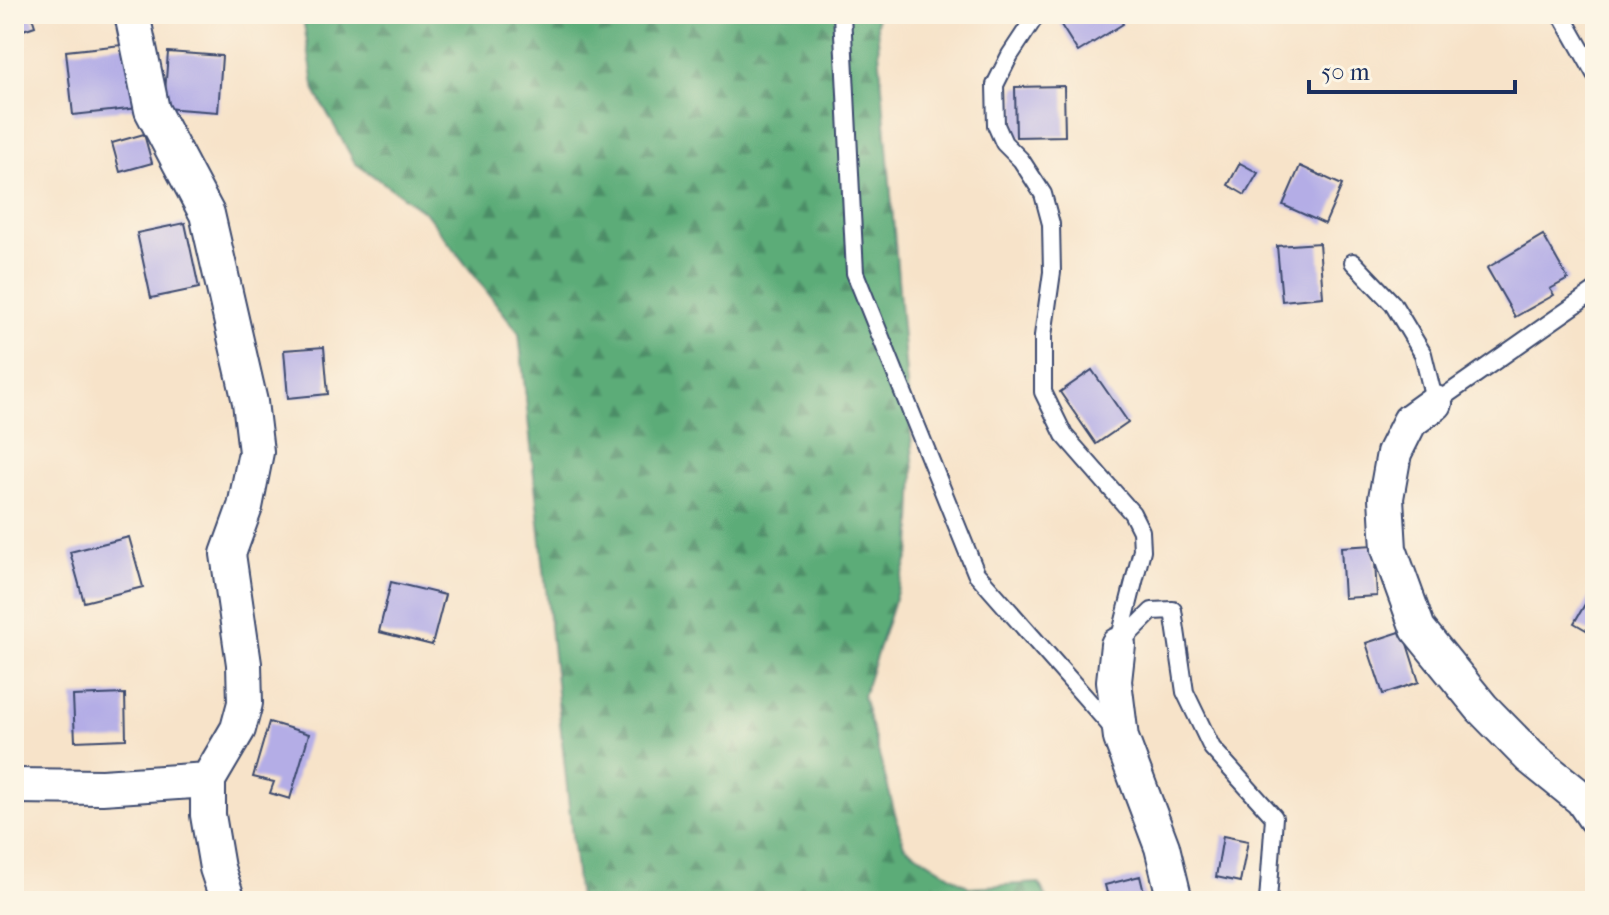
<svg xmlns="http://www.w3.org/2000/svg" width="1609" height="915" font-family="'IM FELL French Canon',serif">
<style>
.forest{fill:url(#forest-firs);stroke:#3c6e6b;stroke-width:2}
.building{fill:#b4ade6}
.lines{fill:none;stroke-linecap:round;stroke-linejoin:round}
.service-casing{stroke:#3c4a6e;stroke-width:20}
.minor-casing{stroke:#3c4a6e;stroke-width:38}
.service{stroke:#fff;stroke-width:16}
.minor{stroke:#fff;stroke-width:34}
</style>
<defs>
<pattern id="forest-firs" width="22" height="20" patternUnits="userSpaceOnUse" patternTransform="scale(2)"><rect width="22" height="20" fill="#5cac78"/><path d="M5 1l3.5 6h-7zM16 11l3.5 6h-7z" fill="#4b8c66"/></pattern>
</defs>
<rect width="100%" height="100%" fill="#fcf5e5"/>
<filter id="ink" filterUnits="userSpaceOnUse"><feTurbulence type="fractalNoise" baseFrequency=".0125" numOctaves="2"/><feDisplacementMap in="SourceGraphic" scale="16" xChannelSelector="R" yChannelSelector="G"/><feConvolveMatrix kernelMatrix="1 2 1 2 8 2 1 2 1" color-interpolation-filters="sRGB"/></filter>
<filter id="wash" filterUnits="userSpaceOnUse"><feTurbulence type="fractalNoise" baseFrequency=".006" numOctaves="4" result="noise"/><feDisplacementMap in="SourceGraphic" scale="32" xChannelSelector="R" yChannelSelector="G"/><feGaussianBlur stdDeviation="1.8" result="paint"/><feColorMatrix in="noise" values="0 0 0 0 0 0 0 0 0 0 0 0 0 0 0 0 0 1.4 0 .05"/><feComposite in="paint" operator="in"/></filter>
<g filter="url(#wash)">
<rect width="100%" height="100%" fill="#f7e3c9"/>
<path class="forest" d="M308,14h568l38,457 -3,78 -48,147 41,150 65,41 70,-4 9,18h-469l-60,-568 -94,-121 -70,-49 -40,-72 -12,-73z"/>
<g id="blocks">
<path class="building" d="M14,14h17l4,12 -21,7z
M1054,14h63l6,10 -45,28z
M131,44l7,64 -65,7 -7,-64z
M168,52l54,4 -4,56 -54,-4z
M1064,86l1,50 -49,1 -1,-50z
M144,134l8,29 -32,9 -8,-29z
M1240,163l18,10 -13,22 -17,-10z
M1300,166l42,19 -17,39 -42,-19z
M185,223l14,65 -48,10 -14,-65z
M1543,235l25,44 -18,10 4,6 -39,22 -28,-49z
M1319,243l4,54 -41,4 -5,-55z
M324,347l4,47 -40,4 -4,-48z
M1092,370l36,52 -32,22 -36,-52z
M129,537l14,50 -59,15 -14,-50z
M1374,545l3,51 -33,2 -3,-51z
M391,582l54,13 -13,50 -53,-13z
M1591,594l4,2v39l-21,-12z
M1403,631l16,51 -36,12 -17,-51z
M125,694l1,45 -51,2 -2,-45z
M269,722l40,12 -19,65 -20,-6 4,-11 -21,-5z
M1223,836l25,5 -8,41 -24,-5z
M14,860h3v38h-3z
M1140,876l6,25h-37l-4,-16z"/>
</g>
</g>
<g filter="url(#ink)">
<use href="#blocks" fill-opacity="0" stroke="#3c4a6e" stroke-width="2"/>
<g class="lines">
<defs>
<path id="service" d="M842,14l13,259 121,300 139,158
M1037,14l-27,41 -15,30 1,40 8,18 17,17 22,34 8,30 1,48 -9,64v56l21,43 68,78 9,18 1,19 -24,95
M1561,14l34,60
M1353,262l40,42 30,50 12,49 160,-112
M1119,644l33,-33 21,-1 12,82 27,56 62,69 -6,84"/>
<path id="minor" d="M132,14l20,96 55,104 43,188 6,50 -11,55 -17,47 16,110 1,39 -7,26 -30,51v35l9,53 11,33
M1435,403l-25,18 -16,32 -8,45 3,51 29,80 64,79 48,49 52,42 13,19
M1118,645l-4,36 7,57 41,109 13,54
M14,786l88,1 106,-7"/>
</defs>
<use href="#service" class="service-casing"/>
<use href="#minor" class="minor-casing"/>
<use href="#service" class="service"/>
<use href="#minor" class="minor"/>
</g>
</g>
<rect width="1609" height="915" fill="none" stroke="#fcf5e5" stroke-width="48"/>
<path d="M1309 80v12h206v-12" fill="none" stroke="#1b2f5e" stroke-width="4"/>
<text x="1321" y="80" font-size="24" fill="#1b2f5e" stroke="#fcf5e5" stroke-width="6" paint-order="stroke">50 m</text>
</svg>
